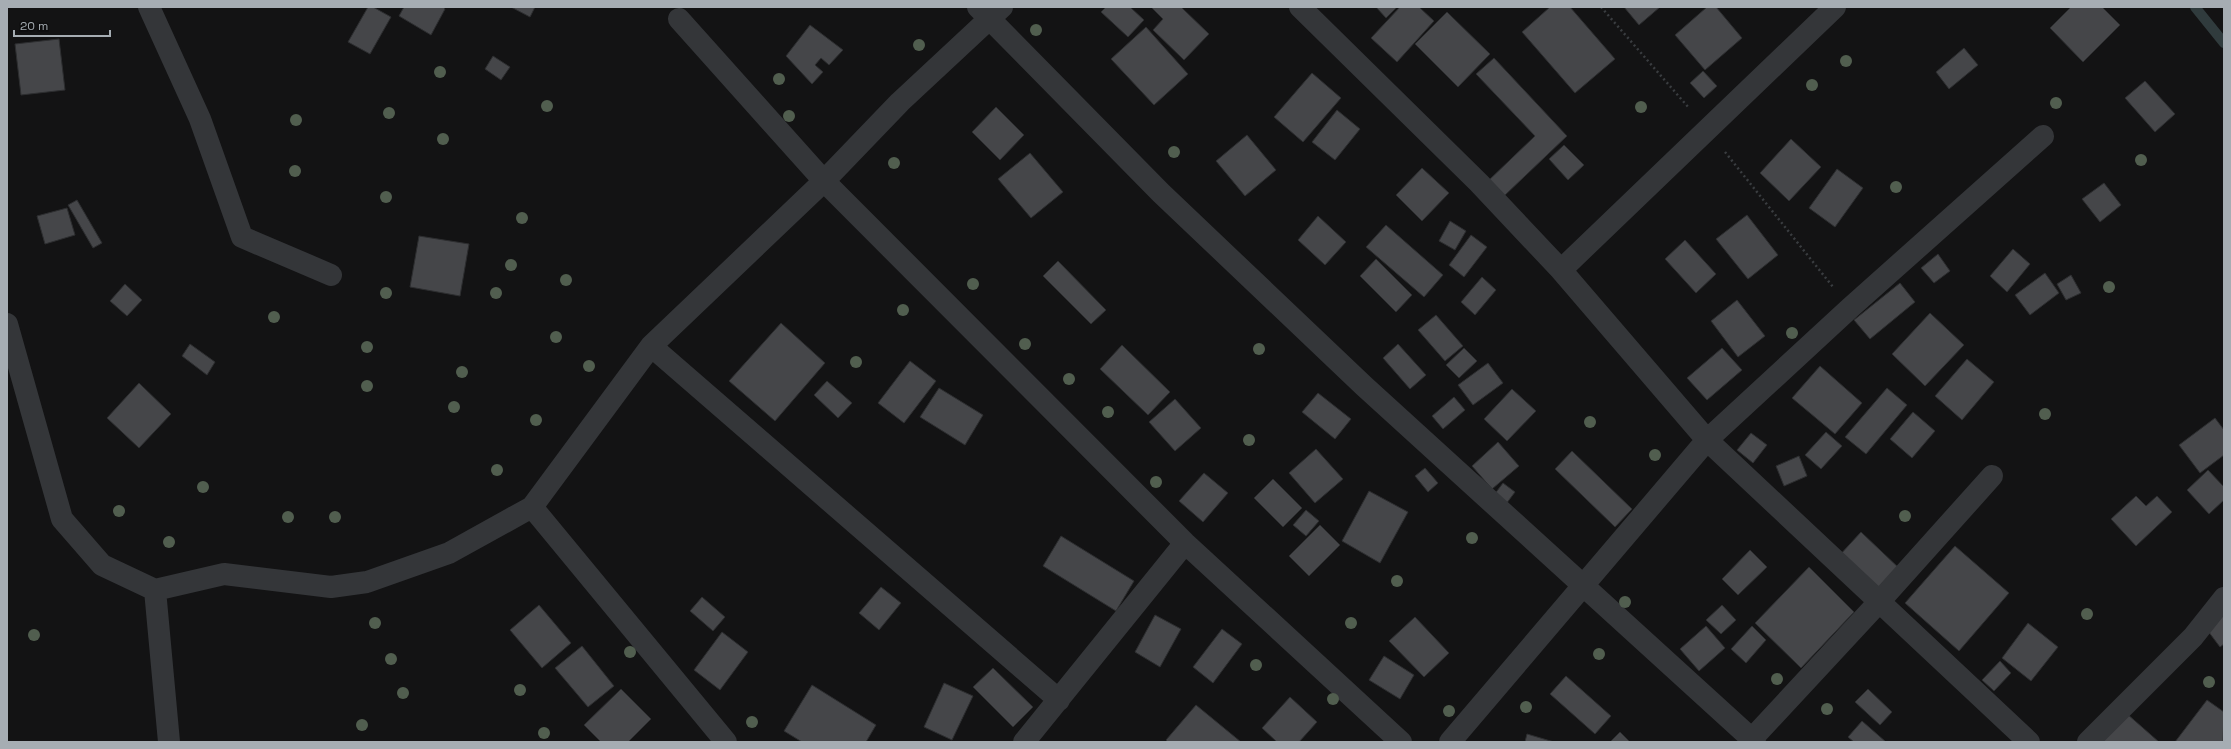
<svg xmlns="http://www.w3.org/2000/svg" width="2231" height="749" font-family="'Space Grotesk',sans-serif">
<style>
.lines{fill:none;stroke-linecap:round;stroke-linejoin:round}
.stream{stroke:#303b3d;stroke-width:10}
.building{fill:#454649;stroke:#2d2e30}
.path{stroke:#3a3d40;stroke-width:2.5;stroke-dasharray:2 3;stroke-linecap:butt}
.minor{stroke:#343639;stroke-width:22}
.tree{fill:#515e4f}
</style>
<rect width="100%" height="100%" fill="#131314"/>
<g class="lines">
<path class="stream" d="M2195,7l29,36"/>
</g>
<path class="building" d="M368,7h5l18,10 -21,37 -22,-12z
M404,7h39l2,2 -14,26 -32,-19z
M511,7h24l-5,10z
M1106,7h24l14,13 -16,17 -27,-25z
M1151,7h30l28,27 -25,26 -31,-30 10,-11z
M1376,7h21l-11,11z
M1400,7h19l15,14 -37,41 -26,-24z
M1550,7h20l45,52 -40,34 -53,-61z
M1624,7h36l-21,18z
M1707,7h9l26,31 -37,32 -30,-35z
M2071,7h31l18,18 -37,37 -33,-34z
M1447,12l43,42 -32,33 -43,-43z
M810,25l33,25 -14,15 -8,-7 -6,7 8,7 -11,12 -26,-28z
M1146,27l42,47 -34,31 -43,-46z
M59,39l6,51 -44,5 -6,-51z
M1964,48l14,17 -29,24 -13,-17z
M493,56l17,11 -9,13 -16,-11z
M1494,58l73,78 -64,61 -15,-16 47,-45 -59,-62z
M1703,71l14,15 -13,12 -14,-15z
M1312,73l29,25 -38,44 -29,-25z
M2145,81l30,33 -20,18 -30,-34z
M996,107l28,28 -24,25 -28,-28z
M1337,110l23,19 -25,31 -23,-18z
M1247,135l29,35 -31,26 -29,-35z
M1791,139l30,28 -32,34 -29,-28z
M1564,145l20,20 -16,15 -19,-21z
M1030,153l33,39 -32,26 -33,-39z
M1422,168l27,25 -27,28 -26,-26z
M1837,169l26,19 -28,39 -26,-19z
M2104,183l17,22 -21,17 -18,-23z
M77,200l25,43 -9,5 -25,-43z
M67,208l8,27 -30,9 -8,-28z
M1747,215l31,40 -30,24 -32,-40z
M1318,216l28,26 -21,23 -27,-25z
M1450,221l16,10 -11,19 -16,-9z
M1386,225l57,50 -19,22 -58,-50z
M1471,235l16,12 -23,30 -15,-12z
M419,236l50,8 -9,52 -50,-9z
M1685,240l31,34 -20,19 -31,-34z
M2013,249l17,15 -23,28 -17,-16z
M1938,254l12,17 -16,12 -13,-15z
M1376,259l36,36 -16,17 -36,-36z
M1058,261l48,49 -15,14 -48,-48z
M2045,273l14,20 -29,22 -15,-20z
M2071,275l10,18 -15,7 -9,-16z
M1482,277l14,13 -21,25 -14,-13z
M1900,283l15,19 -45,37 -16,-19z
M125,284l17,16 -15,16 -17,-15z
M1737,300l28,36 -27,21 -27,-36z
M1930,313l34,32 -39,41 -33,-32z
M1436,315l27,31 -18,15 -27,-31z
M781,323l44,40 -50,58 -46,-40z
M190,344l25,18 -8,13 -25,-19z
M1398,344l28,31 -16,14 -27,-31z
M1122,345l48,47 -22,23 -48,-46z
M1464,348l13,13 -18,17 -13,-13z
M1722,348l20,22 -35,30 -20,-22z
M1967,359l27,23 -32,38 -27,-24z
M910,361l26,20 -32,42 -26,-20z
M1488,363l15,20 -30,22 -15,-20z
M1820,366l42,37 -27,31 -43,-36z
M827,381l25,22 -14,15 -24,-23z
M139,383l32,31 -32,34 -32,-30z
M939,388l44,27 -18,30 -45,-28z
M1887,388l20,17 -41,49 -21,-17z
M1512,389l24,22 -29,30 -23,-22z
M1318,393l33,26 -16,20 -33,-27z
M1454,397l11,13 -22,19 -11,-13z
M1175,399l26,29 -26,23 -26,-29z
M1913,412l22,19 -23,27 -22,-19z
M2215,418l9,12v25l-24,18 -21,-28z
M1826,432l16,14 -21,23 -16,-14z
M1751,433l16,12 -14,18 -16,-13z
M1498,442l21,24 -27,23 -20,-23z
M1316,449l27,30 -28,24 -26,-30z
M1572,451l60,58 -17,18 -60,-58z
M1799,456l8,20 -23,10 -8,-20z
M1425,468l13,15 -10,9 -13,-16z
M2208,470l16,17v13l-15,14 -22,-24z
M1204,473l24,20 -25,29 -24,-21z
M1273,479l29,29 -19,19 -29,-29z
M1503,483l12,9 -9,12 -12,-9z
M1369,491l39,21 -28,51 -38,-22z
M2136,496l10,10 11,-10 15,16 -36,34 -25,-27z
M1306,510l13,11 -13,15 -13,-11z
M1320,525l20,20 -31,31 -20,-20z
M1861,532l40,38 -23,25 -40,-38z
M1061,536l73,45 -18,30 -73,-45z
M1955,546l54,47 -50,58 -54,-48z
M1750,550l17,17 -29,28 -16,-16z
M1809,567l45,45 -53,56 -46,-45z
M881,587l20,16 -22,27 -20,-17z
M702,597l23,20 -12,14 -23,-20z
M539,605l32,38 -29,25 -32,-38z
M1722,605l14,15 -15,14 -15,-14z
M2224,611v33l-4,3 -15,-20z
M1155,615l26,14 -21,38 -25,-15z
M1415,617l34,36 -25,24 -35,-36z
M2028,623l30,24 -27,34 -29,-23z
M1706,626l19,22 -26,23 -19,-22z
M1752,626l14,14 -20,23 -15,-14z
M1222,629l20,15 -29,39 -20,-16z
M722,632l26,20 -28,38 -26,-20z
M582,646l32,40 -26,21 -33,-39z
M1384,656l30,19 -14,24 -31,-19z
M2000,661l11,12 -17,18 -12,-11z
M993,668l40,39 -20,20 -40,-40z
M1566,676l45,40 -16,18 -45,-40z
M944,683l29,13 -21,44 -28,-13z
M812,685l64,40 -10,17h-64l-18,-11z
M621,689l30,30 -23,23h-27l-17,-17z
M1868,689l24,23 -12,13 -25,-23z
M1290,697l27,25 -18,20h-22l-15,-14z
M2207,700l17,12 -1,30h-48z
M1196,705l45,37h-73l-2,-2z
M2126,713l33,29h-58z
M1862,721l24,21h-32l-6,-5z
M1620,732l10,10h-20z
M1527,734l27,8h-29z"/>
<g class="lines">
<path class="path" d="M1601,7l88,101
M1725,152l108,135"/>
<path class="minor" d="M149,7l51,112 42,118 89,38
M978,7l183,186 203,193 391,356
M1300,7l179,176 82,87 146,170 322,302
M679,19l145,162 361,362 216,199
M1561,270l274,-263
M7,324l55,195 40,46 53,25 69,-16 107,13 36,-5 82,-29 83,-46 119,-161 173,-165 76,-79 102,-95
M651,346l408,354
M532,507l194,235
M155,590l14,152
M1024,742l161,-199
M1450,742l257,-302 143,-132 193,-172
M1749,742l130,-140 113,-126
M2088,742l105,-105 31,-39"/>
</g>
<g class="tree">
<circle cx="1036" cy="30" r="6"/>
<circle cx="919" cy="45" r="6"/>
<circle cx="1846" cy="61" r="6"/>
<circle cx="440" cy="72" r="6"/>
<circle cx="779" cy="79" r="6"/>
<circle cx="1812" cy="85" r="6"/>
<circle cx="2056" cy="103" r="6"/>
<circle cx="547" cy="106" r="6"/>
<circle cx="1641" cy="107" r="6"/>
<circle cx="389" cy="113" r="6"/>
<circle cx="789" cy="116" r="6"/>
<circle cx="296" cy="120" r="6"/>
<circle cx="443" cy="139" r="6"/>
<circle cx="1174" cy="152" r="6"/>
<circle cx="2141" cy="160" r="6"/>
<circle cx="894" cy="163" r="6"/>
<circle cx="295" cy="171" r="6"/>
<circle cx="1896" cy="187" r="6"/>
<circle cx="386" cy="197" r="6"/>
<circle cx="522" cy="218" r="6"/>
<circle cx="511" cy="265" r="6"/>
<circle cx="566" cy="280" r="6"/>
<circle cx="973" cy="284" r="6"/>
<circle cx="2109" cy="287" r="6"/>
<circle cx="386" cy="293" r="6"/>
<circle cx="496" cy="293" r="6"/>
<circle cx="903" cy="310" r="6"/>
<circle cx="274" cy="317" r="6"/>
<circle cx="1792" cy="333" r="6"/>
<circle cx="556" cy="337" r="6"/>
<circle cx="1025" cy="344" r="6"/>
<circle cx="367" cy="347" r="6"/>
<circle cx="1259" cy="349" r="6"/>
<circle cx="856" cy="362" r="6"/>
<circle cx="589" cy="366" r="6"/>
<circle cx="462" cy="372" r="6"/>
<circle cx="1069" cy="379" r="6"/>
<circle cx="367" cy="386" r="6"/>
<circle cx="454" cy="407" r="6"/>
<circle cx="1108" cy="412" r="6"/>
<circle cx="2045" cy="414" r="6"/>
<circle cx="536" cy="420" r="6"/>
<circle cx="1590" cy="422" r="6"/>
<circle cx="1249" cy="440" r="6"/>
<circle cx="1655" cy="455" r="6"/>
<circle cx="497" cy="470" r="6"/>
<circle cx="1156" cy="482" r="6"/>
<circle cx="203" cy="487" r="6"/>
<circle cx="119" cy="511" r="6"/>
<circle cx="1905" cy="516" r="6"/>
<circle cx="288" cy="517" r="6"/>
<circle cx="335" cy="517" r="6"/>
<circle cx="1472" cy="538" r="6"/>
<circle cx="169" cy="542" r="6"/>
<circle cx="1397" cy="581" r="6"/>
<circle cx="1625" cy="602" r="6"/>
<circle cx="2087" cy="614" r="6"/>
<circle cx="375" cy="623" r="6"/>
<circle cx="1351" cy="623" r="6"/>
<circle cx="34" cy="635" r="6"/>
<circle cx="630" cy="652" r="6"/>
<circle cx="1599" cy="654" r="6"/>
<circle cx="391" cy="659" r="6"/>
<circle cx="1256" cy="665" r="6"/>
<circle cx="1777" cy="679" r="6"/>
<circle cx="2209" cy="682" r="6"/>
<circle cx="520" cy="690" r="6"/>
<circle cx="403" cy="693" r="6"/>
<circle cx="1333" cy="699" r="6"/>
<circle cx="1526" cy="707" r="6"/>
<circle cx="1827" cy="709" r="6"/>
<circle cx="1449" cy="711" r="6"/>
<circle cx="752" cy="722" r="6"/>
<circle cx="362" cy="725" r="6"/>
<circle cx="544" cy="733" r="6"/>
</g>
<rect width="2231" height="749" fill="none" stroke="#a6adb3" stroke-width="16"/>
<path d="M14 30v6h96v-6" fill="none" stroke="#a6adb3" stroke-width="2"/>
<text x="20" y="30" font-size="12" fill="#a6adb3" stroke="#0e0e0f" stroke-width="3" paint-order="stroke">20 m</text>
</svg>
